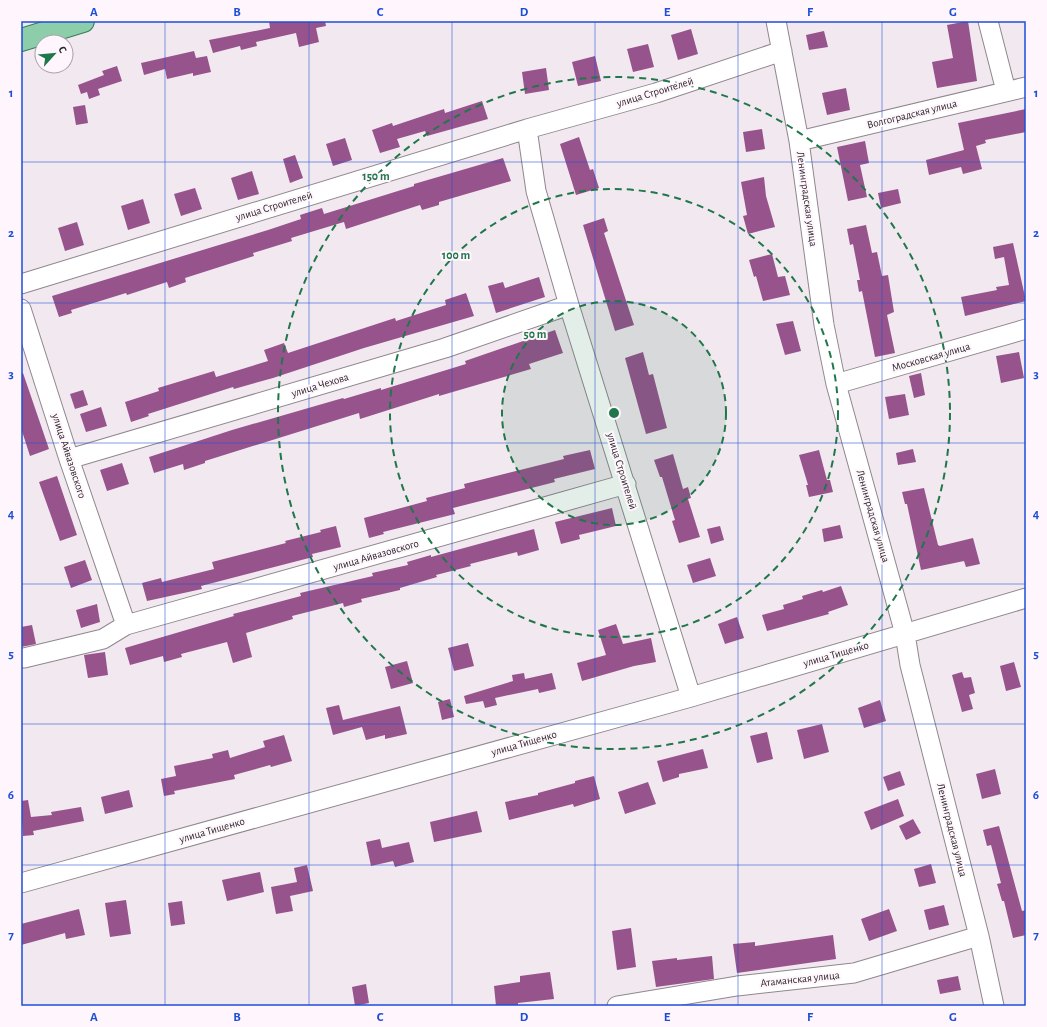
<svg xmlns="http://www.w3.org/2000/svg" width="1047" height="1027" font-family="'Alegreya Sans',sans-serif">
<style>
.building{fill:#97538c}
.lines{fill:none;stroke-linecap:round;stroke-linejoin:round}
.minor-casing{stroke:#90878e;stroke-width:21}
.major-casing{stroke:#387d58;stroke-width:24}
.minor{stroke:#fff;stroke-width:19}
.major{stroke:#8ccdaa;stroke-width:22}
.grid{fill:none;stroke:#1d4ed8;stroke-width:1;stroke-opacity:0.55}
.ring{fill:none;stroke:#1f774a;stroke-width:2;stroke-dasharray:7 5}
.labels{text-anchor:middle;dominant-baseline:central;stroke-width:4;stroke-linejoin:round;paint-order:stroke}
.street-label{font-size:11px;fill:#2b272a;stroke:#fef6fc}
.centre{fill:#1f774a;stroke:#fef6fc;stroke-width:2}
.ring-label{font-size:12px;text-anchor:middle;font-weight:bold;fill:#1f774a;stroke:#fef6fc;stroke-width:4;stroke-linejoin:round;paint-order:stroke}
.neatline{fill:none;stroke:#1d4ed8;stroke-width:1.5}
.grid-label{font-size:13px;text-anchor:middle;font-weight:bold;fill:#1d4ed8}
</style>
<rect width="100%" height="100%" fill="#f2e8f0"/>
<path class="building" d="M269,21h56l1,5 -10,2 3,14 -20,5 -3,-14 -40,9 1,4 -16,4 -1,-4 -27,7 -4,-13 61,-12z
M968,21l9,60 -40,7 -5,-26 21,-4 -6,-33z
M691,29l7,25 -20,6 -7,-25z
M824,31l4,16 -19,3 -3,-15z
M648,44l6,23 -21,5 -6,-23z
M194,51l2,7 11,-2 4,16 -18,4v-3l-26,6 -2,-10 -21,6 -3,-12z
M595,56l6,25 -23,5 -6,-24z
M117,66l5,15 -24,8 2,6 -11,4 -2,-7 -6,2 -3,-9 26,-10 -2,-4z
M546,68l3,22 -24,4 -3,-22z
M846,88l4,22 -23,5 -5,-22z
M482,101l6,18 -61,17 -2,-5 -28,8 3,8 -20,6 -8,-23 20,-7 1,3 51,-17 1,4z
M85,105l3,18 -12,2 -3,-18z
M1026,109v23l-41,8 1,3 -10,3 6,23 -19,5 -2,-7 -32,8 -3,-15 38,-10 -6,-27z
M762,129l3,20 -19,3 -3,-20z
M579,137l11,33 3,-1 6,19 -23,7 -16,-51z
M345,138l7,22 -19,6 -7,-22z
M865,141l4,22 -9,2 7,32 -19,4 -11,-54z
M295,155l8,23 -13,5 -7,-24z
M503,158l8,23 -72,21v3l-17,5 -2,-5 -74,24 -2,-7 -53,16 1,3 -39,12 1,3 -69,22 1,4 -17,6 -2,-6 -40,13 -1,-2 -55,17 1,3 -13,4 -7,-21 216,-66 33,-11 -1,-4 22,-7 2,6 90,-28v-2z
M252,171l7,23 -21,6 -7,-22z
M764,177l2,19 9,31 -27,7 -5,-18 4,-1 -6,-33z
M195,188l7,21 -21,7 -7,-22z
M898,189l3,14 -20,5 -3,-15z
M143,199l7,24 -22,7 -7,-24z
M604,218l4,13 -4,2 30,92 -19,6 -32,-106z
M77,222l7,23 -19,6 -7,-23z
M866,225l6,28 5,-1 5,24 6,-1 6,37 -7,3 8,38 -20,4 -13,-66 -3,1 -2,-12h3l-7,-36 -3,1 -3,-16z
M1013,243l13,58 -61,15 -4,-19 36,-7 -1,-3 13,-2 -5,-28 -9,2 -2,-12z
M772,254l6,23 7,-1 5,19 -27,6 -7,-25 -2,1 -5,-17z
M539,277l6,20 -49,16 -8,-27 15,-4 2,6z
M466,293l8,23 -110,32 -91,30 -39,11 -1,-2 -85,27 1,2 -18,6 -6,-20 34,-11 -1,-3 56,-17 2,6 52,-16 -4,-11 20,-7 4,10 107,-35 1,3 50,-16 -1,-5z
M793,321l8,30 -16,4 -9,-31z
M555,330l8,23 -34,11 2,5 -92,27v-2l-79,25 -1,-6 -154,48v2l-21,7 -1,-6 -29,9 -5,-16 83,-27 111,-32 1,1 37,-11v2l85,-26 -1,-3z
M643,352l6,23 4,-1 14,54 -21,6 -21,-76z
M1019,352l5,26 -23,5 -5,-27z
M23,373l26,76 -19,7 -9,-28v-54z
M921,373l4,22 -11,3 -5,-22z
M83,390l5,15 -13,4 -5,-15z
M905,394l4,21 -20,4 -4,-22z
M101,407l6,19 -21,6 -6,-18z
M913,449l3,13 -18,3 -2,-12z
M590,450l5,19 -41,10 1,3 -102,26 2,6 -72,18 1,2 -15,4 -5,-20 63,-17 -1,-3 39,-10 -1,-4 100,-25 -1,-3z
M819,450l8,30h3l3,12 -24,5 -3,-12h2l-9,-30z
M673,454l10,35 5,-2 3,11 -3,1 12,38 -21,6 -7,-22 3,-1 -13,-43h-2l-6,-17z
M122,463l7,21 -22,7 -7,-21z
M57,476l20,59 -17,6 -21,-59z
M924,488l14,57 2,1 33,-8 7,26 -14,3 -2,-6 -43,9 -14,-66h-2l-3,-12z
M612,508l4,18 -37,9 1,4 -19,5 -6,-22z
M840,525l3,13 -19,4 -2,-13z
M336,526l5,21 -29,7 1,3 -112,29 1,3 -55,12 -5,-18 19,-5 1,4 52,-13 -2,-7 74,-19 -1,-2 36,-9 -1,-2z
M720,526l4,14 -13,4 -4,-15z
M534,529l5,21 -21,6 -1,-4 -47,12 1,2 -35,9 1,2 -37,11v2l-39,9 1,3 -18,5 -1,-4 -51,13 1,3 -47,14 6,24 -19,6 -6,-21 -46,12 1,3 -18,5 -1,-6 -33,9 -5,-17 109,-32 -1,-2 68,-18 -1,-3 73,-17 -1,-3 36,-8 -1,-3 24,-7v2z
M710,558l6,18 -23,7 -6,-18z
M85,560l7,20 -21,8 -7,-21z
M841,586l7,19 -20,7 1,2 -62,17 -5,-16 22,-6 -1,-4 20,-6 -1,-3 20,-6 1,2z
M97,604l3,18 -19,6 -5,-18z
M737,617l7,21 -19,6 -7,-20z
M616,624l7,20 28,-6 5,24 -22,4 -52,15 -5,-18 29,-8 -8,-25z
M32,625l4,19 -15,3v-20z
M468,643l6,23 -20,5 -6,-23z
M105,652l3,23 -20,3 -4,-23z
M407,661l6,22 -22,6 -6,-22z
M1014,662l7,25 -15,4 -6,-25z
M962,672l2,6 7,-1 4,16 -6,2 4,14 -11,3 -10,-37z
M524,673l1,6 27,-6 4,16 -17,4 -1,-4 -43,9 2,7 -12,3 -2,-7 -17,3 -2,-8 49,-15 -1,-6z
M450,699l4,18 -12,3 -4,-18z
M880,700l6,21 -22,7 -6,-20z
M339,705l4,15 57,-14 7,28 -22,5v-4l-19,5 -4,-13 -29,8 -7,-27z
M822,724l7,28 -25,7 -7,-29z
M767,732l6,27 -16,4 -7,-27z
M284,735l8,26 -21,6 -1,-2 -36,10 1,4 -61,12 1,3 -11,2 -3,-17 15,-3 -2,-10 39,-8 -1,-4 16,-4 2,8 35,-11 -2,-6z
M703,749l5,19 -29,6v3l-16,5 -6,-21z
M995,769l6,25 -19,5 -6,-25z
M900,771l5,14 -17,6 -5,-14z
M594,776l6,23 -26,8 -1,-3 -64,16 -4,-18 33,-7v-2l37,-10v-2z
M648,782l8,22 -31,10 -7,-22z
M129,790l4,17 -28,7 -4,-17z
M898,799l6,17 -33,14 -7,-18z
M28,800l3,17 21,-2 -1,-3 30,-5 3,14 -51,10 1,4 -11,1 -2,-35z
M477,811l5,21 -48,10 -4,-20z
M913,819l8,14 -15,7 -7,-14z
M999,826l23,85 4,-1v25l-13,3 -9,-37h-2l-5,-17 4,-1 -10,-38 -4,1 -4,-16z
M380,839l2,9 27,-6 5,20 -19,5 -2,-6 -22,5 -5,-24z
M931,864l5,19 -17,4 -5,-18z
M307,865l6,26 -23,5 3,15 -17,3 -5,-27 26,-5 -3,-14z
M260,872l4,20 -37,9 -5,-21z
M126,900l5,34 -21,3 -5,-34z
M182,901l3,23 -14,2 -3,-23z
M944,905l5,20 -20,5 -5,-20z
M79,909l6,26 -19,4 -1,-6 -44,12v-21z
M889,909l8,22 -28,10 -8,-22z
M631,928l5,39 -19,3 -5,-39z
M833,935l3,24 -99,14 -4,-29 22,-2v4z
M712,956l2,23 -58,8 -4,-26 25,-3v2z
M550,972l4,27 -36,4v3h-22l-2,-20 26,-4v-6z
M958,976l3,14 -21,4 -3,-14z
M366,984l3,19 -14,3 -3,-19z"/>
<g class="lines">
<defs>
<path id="minor" d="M776,21l23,120 25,184 12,59 69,250 5,31 69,271 15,70
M988,21l18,70
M527,129l9,62 33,114 122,392
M799,141l227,-54
M21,284l506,-155 129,-36 126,-42
M21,309l48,150 57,166
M836,384l190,-55
M69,459l376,-111 124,-43
M24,658l79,-19 23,-14 500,-141
M21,883l670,-186 335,-99
M617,1006l120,-20 117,-13 125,-37"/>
<path id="major" d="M21,40l62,-19"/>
</defs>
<use href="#minor" class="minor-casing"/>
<use href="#major" class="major-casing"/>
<use href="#minor" class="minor"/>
<use href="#major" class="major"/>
</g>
<path class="grid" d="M165,21v985M309,21v985M452,21v985M595,21v985M738,21v985M882,21v985M21,162h1005M21,303h1005M21,443h1005M21,584h1005M21,724h1005M21,865h1005"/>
<circle cx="614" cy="413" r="112" fill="#1f774a" fill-opacity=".12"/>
<g class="ring">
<circle cx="614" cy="413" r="112"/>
<circle cx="614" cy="413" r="224"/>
<circle cx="614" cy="413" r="336"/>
</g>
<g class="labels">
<g class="street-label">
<text transform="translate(655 92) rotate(-17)">улица Строителей</text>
<text transform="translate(912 114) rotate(-14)">Волгоградская улица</text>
<text transform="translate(807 199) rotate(82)">Ленинградская улица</text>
<text transform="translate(274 206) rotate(-17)">улица Строителей</text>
<text transform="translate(931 357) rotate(-16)">Московская улица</text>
<text transform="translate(320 385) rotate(-17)">улица Чехова</text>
<text transform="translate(69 456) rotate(72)">улица Айвазовского</text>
<text transform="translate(622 471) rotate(73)">улица Строителей</text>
<text transform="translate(873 516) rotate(74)">Ленинградская улица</text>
<text transform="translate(376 555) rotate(-16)">улица Айвазовского</text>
<text transform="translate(836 654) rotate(-16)">улица Тищенко</text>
<text transform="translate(524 743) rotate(-16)">улица Тищенко</text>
<text transform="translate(212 830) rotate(-16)">улица Тищенко</text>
<text transform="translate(952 830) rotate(76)">Ленинградская улица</text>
<text transform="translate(800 979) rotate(-6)">Атаманская улица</text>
</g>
</g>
<circle cx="614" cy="413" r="6" class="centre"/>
<g class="ring-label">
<text x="376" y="180">150 m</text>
<text x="456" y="259">100 m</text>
<text x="535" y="338">50 m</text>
</g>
<rect width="1047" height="1027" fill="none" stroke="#fef6fc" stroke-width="44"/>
<g transform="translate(54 54) rotate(63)"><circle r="19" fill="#fef6fc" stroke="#aaa3a8"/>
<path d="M0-3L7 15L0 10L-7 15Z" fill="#1f774a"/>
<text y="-6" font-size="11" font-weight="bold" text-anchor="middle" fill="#2b272a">С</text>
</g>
<rect x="22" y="22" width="1003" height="983" class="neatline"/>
<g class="grid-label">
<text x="94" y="16">A</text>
<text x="237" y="16">B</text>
<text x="380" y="16">C</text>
<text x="524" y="16">D</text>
<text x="667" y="16">E</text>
<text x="810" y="16">F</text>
<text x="953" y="16">G</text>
<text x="11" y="97">1</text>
<text x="1036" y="97">1</text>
<text x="11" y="237">2</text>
<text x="1036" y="237">2</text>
<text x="11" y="378">3</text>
<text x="1036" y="378">3</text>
<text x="11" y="518">4</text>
<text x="1036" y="518">4</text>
<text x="11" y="658">5</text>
<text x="1036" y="658">5</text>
<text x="11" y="799">6</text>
<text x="1036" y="799">6</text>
<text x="11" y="939">7</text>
<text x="1036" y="939">7</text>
<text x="94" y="1021">A</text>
<text x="237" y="1021">B</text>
<text x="380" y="1021">C</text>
<text x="524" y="1021">D</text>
<text x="667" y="1021">E</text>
<text x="810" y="1021">F</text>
<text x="953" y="1021">G</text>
</g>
</svg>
